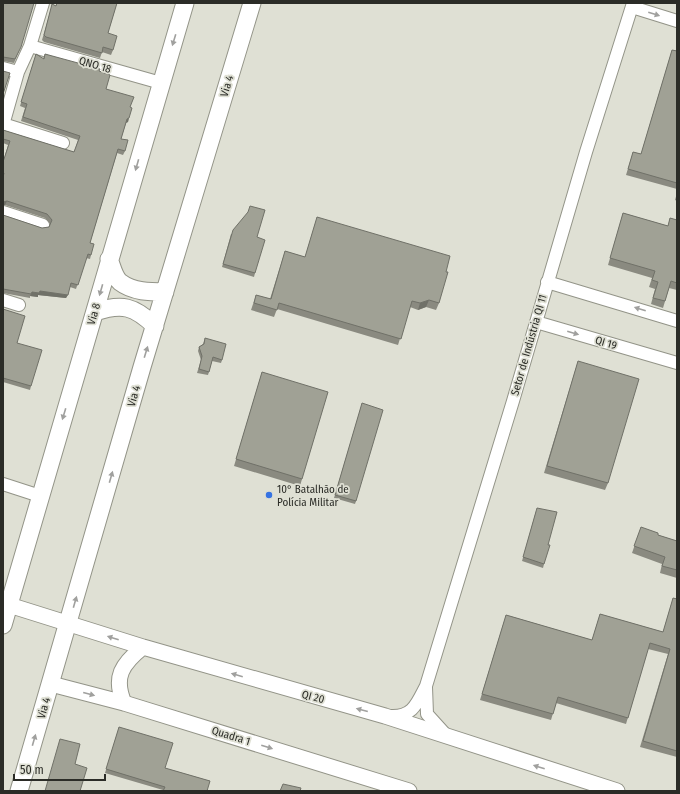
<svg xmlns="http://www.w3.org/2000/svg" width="680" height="794" font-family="'Fira Sans Condensed',sans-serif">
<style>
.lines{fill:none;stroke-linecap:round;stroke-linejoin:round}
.minor-casing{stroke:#939488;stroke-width:14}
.tertiary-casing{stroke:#939488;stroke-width:17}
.secondary-casing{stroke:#939488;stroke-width:19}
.minor{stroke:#fff;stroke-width:12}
.tertiary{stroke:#fff;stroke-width:15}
.secondary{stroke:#fff;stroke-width:17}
.wall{fill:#8a8a80}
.shaded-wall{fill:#707168}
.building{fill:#a0a195;stroke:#707168}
.oneway{fill:#a0a09e}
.poi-dot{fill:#3673e2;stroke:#dfe0d4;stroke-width:1.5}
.labels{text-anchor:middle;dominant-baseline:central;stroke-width:3.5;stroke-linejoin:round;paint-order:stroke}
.street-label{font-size:11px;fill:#2b2c27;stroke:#dfe0d4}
.poi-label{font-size:11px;fill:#2b2c27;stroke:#dfe0d4;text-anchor:start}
</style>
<rect width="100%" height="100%" fill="#dfe0d4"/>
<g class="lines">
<defs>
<path id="minor" d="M632,7l45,14
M30,46l131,37
M3,68l15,4
M3,124l60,19
M3,125l15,-53 12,-26 13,-43
M3,212l40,13
M547,282l130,39
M3,300l16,5
M536,322l141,41
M3,484l37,12
M426,687l1,27 19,21
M391,716c22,1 26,-13 35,-30l87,-285 73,-249 47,-149"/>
<path id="tertiary" d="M9,605l134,42 242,69 232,75
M51,684l73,19 285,88
M124,703c-11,-26 -2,-39 19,-56"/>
<path id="secondary" d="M109,259c3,7 5,18 11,23 13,10 30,10 45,10
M95,312c27,-9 39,-6 60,14
M3,625l182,-622
M19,791l123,-424 110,-364"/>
</defs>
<use href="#minor" class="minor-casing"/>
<use href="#tertiary" class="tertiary-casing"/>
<use href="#secondary" class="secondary-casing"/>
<use href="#minor" class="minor"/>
<use href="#tertiary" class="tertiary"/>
<use href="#secondary" class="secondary"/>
</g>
<path class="wall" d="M3,3l16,48 -5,12 -11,-2z
M57,3h60l-9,30 5,17 -2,5 -9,-3 -2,6 -56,-16 -2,-2 9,-31 1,-5 4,2z
M672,50l5,1v138l-51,-14 7,-23 8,2z
M36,54l7,5 2,-5 54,17 7,18 24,18 -2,15 -2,1 -5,16 4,12 -2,4 -6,-2 -27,90 1,12 -1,4 -4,-1 -10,31 -6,-2 -4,11 -28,-3v2l-8,-1v2l-27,-5v-78l39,13 7,-1 1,-3 -5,-6 -40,-13h-2v-43l5,-17 -5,-2v-13l71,22 4,-12 -57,-19 4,-13 -5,-2z
M677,193v8l-2,-1z
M623,213l45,13 2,-8 7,2v70l-8,-2 -6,20 -12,-4 4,-15 -6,-2 3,-9 -44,-13z
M317,217l129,55 -7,31 -3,7 -10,-3 -8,3 -8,-3 -12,38 -121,-36 -3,8 -23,-7 5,-15 14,4 15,-48 20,6z
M231,234l26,3 -2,36 -1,4 -32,-10z
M3,309l14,34 14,43 -1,4 -27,-8z
M205,338l17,22 -1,3 -9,-2 -4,14 -11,-2 4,-13 -3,-9 1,-4 4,-3z
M578,361l30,122 -3,7 -61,-17z
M262,372l40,107 -2,7 -66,-20z
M361,407l-5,94 -1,3 -21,-6z
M536,511l12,34 -4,19 -1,4 -21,-7z
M641,527l17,8 19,6v37l-17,-5 2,-9 -30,-11z
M673,598l4,1v158l-37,-10 28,-93 -20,-5 -22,75 -70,-21 -5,17 -71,-20 26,-85 86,25 8,-26 63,18z
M119,727l46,41 45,13 -47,9 -58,-17z"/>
<path class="shaded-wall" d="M129,118l-1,4 -3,1 2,-4z
M7,201l-2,4h-2v-3z
M40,291l28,4 -2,3 -28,-3v2l-8,-1 2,-4z
M429,300l-3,7 -8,3 2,-7z"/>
<path class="building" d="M3,3h31l-13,44 -6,12 -12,-2z
M57,3h60l-9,30 9,3 -4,14 -10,-3 -1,6 -56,-16 -2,-2 8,-31 4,2z
M672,50l5,1v132l-49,-14 5,-17 8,2z
M36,54l8,5 1,-5 55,15 -1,2 11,4 -4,14 28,8 -4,10 2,1 -3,10 -2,1 -6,20 7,1 -3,11 -7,-2 -28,94 4,1 -3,11 -3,-1 -10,31 -7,-2 -3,12 -28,-4 -1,2 -7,-1 -1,2 -28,-5v-74l39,13 7,-1 3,-7 -5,-6 -40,-13 -4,1v-25l1,-4h-1v-11l7,-21 -7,-2v-9l71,22 6,-16 -57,-19 4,-13 -6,-2z
M3,71l7,2 -7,21z
M250,206l15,4 -8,27 8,3 -10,33 -32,-9 10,-34 15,-18z
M623,213l45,13 2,-8 7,2v63l-6,-2 -6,20 -12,-3 5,-16 -6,-2 3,-9 -45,-13z
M317,217l133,39 -4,16h2l-9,31 -10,-3 -9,3 -8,-2 -11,38 -122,-36 -2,7 -23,-7 2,-8 15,4 14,-48 20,6z
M3,309l22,7 -8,27 25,7 -11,36 -28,-8z
M205,338l21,6 -4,16 -9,-3 -4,15 -10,-3 3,-13 -3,-9 5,-3z
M578,361l61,18 -31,104 -61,-17z
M262,372l66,20 -26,87 -66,-20z
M362,403l21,7 -27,91 -21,-6z
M537,508l20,4 -9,33h2l-6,19 -21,-7z
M641,527l17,6v2l19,6v29l-15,-4 3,-9 -31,-11z
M673,598l4,1v152l-34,-10 27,-92 -20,-6 -22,75 -70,-21 -5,17 -71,-20 24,-79 86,25 8,-26 63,18z
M119,727l54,16 -8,25 45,13 -3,10h-44l2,-4 -59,-18z
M60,739l20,5 -5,20 12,4 -7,23h-35z
M283,784l18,4 -1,3h-20z"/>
<defs><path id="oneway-solid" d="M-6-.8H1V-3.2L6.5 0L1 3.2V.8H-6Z"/></defs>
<g class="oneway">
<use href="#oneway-solid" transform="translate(654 14) rotate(17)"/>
<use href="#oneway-solid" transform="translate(174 40) rotate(107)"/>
<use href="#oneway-solid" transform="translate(137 165) rotate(106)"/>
<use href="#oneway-solid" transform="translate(101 290) rotate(106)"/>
<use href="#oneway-solid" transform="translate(640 309) rotate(-163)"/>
<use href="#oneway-solid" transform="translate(573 333) rotate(16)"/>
<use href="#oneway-solid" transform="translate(146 352) rotate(-73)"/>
<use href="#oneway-solid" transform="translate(64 414) rotate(107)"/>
<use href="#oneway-solid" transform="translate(111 477) rotate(-74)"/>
<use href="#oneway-solid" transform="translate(75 602) rotate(-74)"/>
<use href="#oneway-solid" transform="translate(113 638) rotate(-162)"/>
<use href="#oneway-solid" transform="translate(237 675) rotate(-164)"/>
<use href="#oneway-solid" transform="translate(89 694) rotate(15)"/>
<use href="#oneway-solid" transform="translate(362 710) rotate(-165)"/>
<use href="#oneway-solid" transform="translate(34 740) rotate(-74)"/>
<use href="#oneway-solid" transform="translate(267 747) rotate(17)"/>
<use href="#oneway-solid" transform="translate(539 767) rotate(-162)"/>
</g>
<circle class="poi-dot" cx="269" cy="495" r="4"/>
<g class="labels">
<g class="street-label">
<text transform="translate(95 65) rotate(16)">QNO 18</text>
<text transform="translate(227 86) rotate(-73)">Via 4</text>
<text transform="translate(94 314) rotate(-74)">Via 8</text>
<text transform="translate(606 343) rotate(16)">QI 19</text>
<text transform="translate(529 345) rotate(-74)">Setor de Indústria QI 11</text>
<text transform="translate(134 396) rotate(-74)">Via 4</text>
<text transform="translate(313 697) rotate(15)">QI 20</text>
<text transform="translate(44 708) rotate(-74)">Via 4</text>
<text transform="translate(231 736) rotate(17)">Quadra 1</text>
</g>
<g class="poi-label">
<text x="277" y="489">10° Batalhão de<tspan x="277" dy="13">Polícia Militar</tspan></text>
</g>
</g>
<rect width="680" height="794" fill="none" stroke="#2b2c27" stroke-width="8"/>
<path d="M14 774v6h91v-6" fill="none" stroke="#2b2c27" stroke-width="2"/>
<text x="20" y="774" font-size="12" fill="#2b2c27" stroke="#dfe0d4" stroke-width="3" paint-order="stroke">50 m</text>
</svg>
